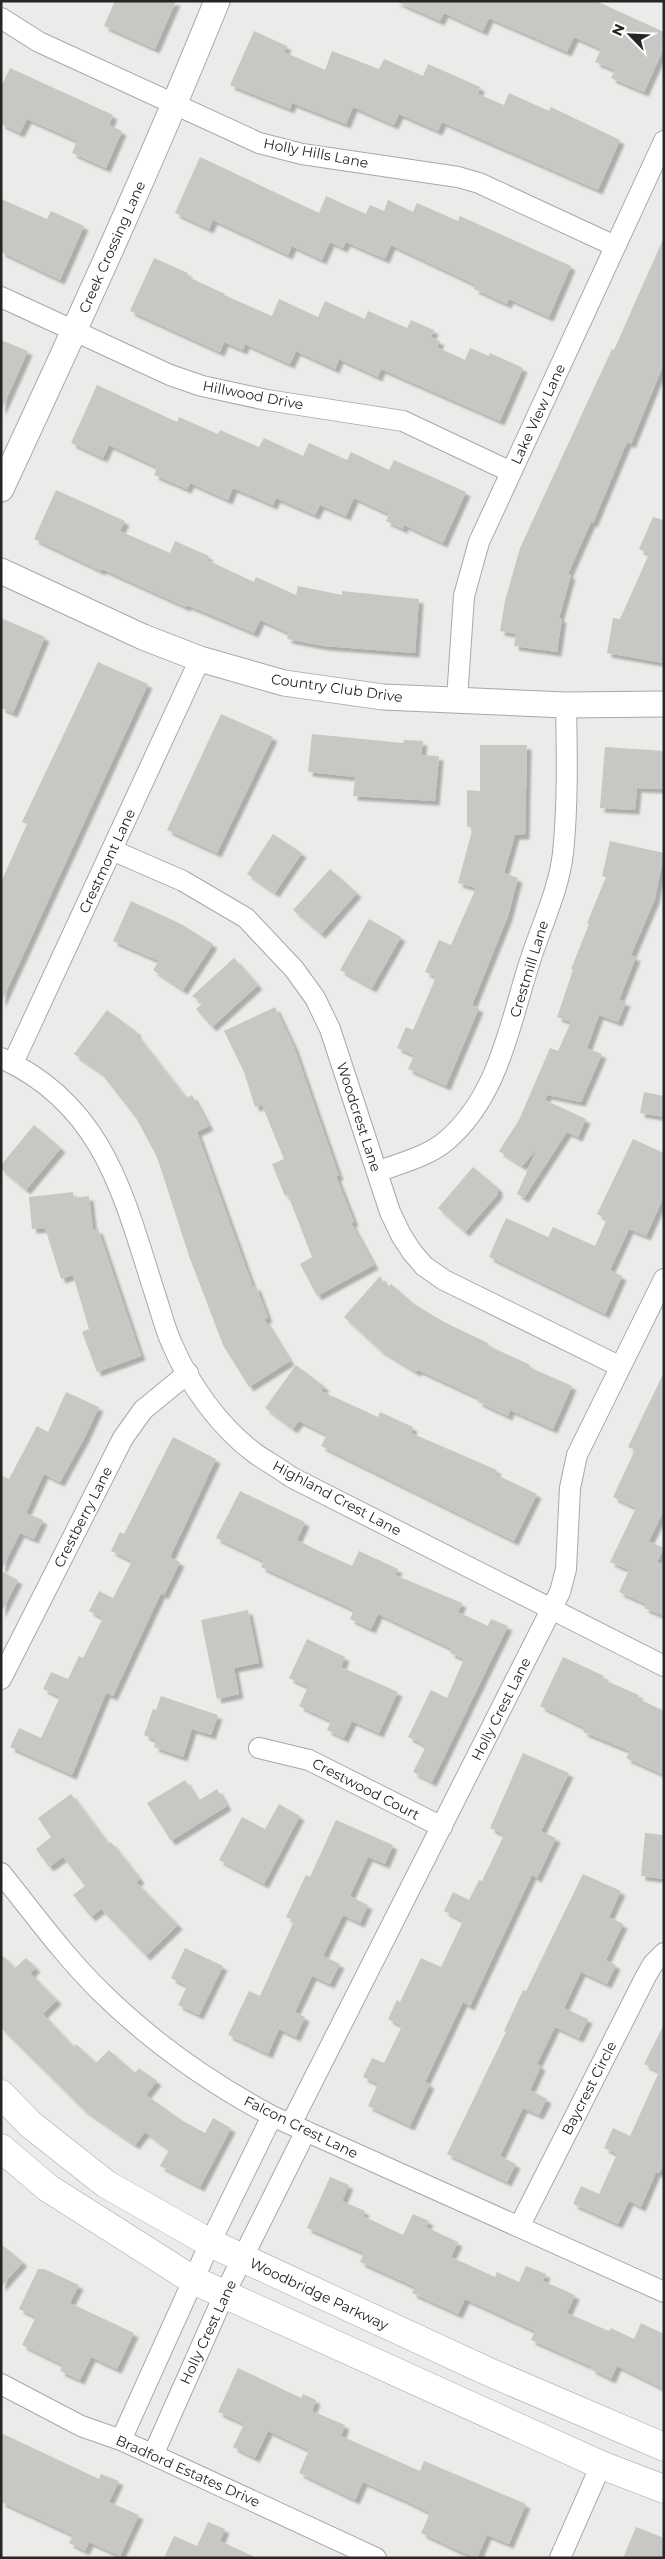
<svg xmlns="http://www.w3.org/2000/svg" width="665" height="2559" font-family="Montserrat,sans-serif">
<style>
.building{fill:#c6c8c4;filter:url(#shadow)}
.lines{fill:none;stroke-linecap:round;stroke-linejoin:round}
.minor-casing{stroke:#a7a9a6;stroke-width:22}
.tertiary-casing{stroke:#a7a9a6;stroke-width:27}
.secondary-casing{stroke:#a7a9a6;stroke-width:29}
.minor{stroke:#fff;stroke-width:20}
.tertiary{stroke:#fff;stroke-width:25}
.secondary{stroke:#fff;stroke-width:28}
.labels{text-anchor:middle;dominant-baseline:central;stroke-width:4;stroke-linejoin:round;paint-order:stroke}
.street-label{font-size:14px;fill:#242524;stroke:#fff}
</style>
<defs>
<filter id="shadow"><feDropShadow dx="4.5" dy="4.5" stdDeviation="1" flood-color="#0004"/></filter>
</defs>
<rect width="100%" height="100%" fill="#eaece9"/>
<path class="building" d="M115,1h61l-21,48 -51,-23z
M395,1h201l68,31v16l-20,44 -33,-14 4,-8 -20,-8 6,-13 -27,-12 -7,15 -78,-34 -6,13 -39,-18 -4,8z
M254,31l33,15 -3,6 41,18 7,-19 47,18 5,-10 39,17 5,-12 52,23 -2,7 26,11 5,-12 40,18 2,-4 69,33 -22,50 -156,-68 -4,9 -39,-17 -5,11 -41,-18 -7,17 -54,-21 -2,6 -60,-24z
M10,68l103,47 -4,10 13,6 -16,37 -34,-15 5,-12 -50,-22 -7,14 -19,-9v-37z
M200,157l119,56 7,-17 40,18 4,-9 14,6 4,-11 25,12 4,-9 41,18 2,-5 111,50 -22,51 -40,-18 -2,5 -33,-15 2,-4 -85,-40 -6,14 -39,-17 -3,6 -13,-6 -8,18 -30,-14 -4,9 -75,-35 -4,9 -34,-16z
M1,199l46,20 4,-8 33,15 -24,54 -59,-28z
M664,237v126l-33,81 -4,-2 -34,81 -2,-1 -23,52 3,1 -12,43h3l-5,34 -43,-6 2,-12 -16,-3 5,-30 15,-53 92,-199 2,1z
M154,258l34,15 -2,3 39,18 -1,1 48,21 7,-17 39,18 7,-16 40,18 3,-8 39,17 4,-8 23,10 -3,7 9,4 -3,6 28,13 5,-12 19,8 1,-3 33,15 -23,53 -119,-52 -3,8 -39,-18 -4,10 -39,-18 -6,13 -45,-20 -2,6 -19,-8 -4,10 -90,-41z
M1,340l27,11 -27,60z
M97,385l80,37 2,-5 39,17 2,-4 39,17 5,-9 39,18 6,-13 38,17 4,-8 38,18 5,-10 72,32 -23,51 -39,-18 -1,4 -17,-8 3,-7 -35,-16 -8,18 -26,-11 -5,10 -39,-17 -3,7 -40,-17 -5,12 -38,-17 -3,6 -33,-14 3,-8 -48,-22 -6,13 -32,-15z
M56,490l69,31 -5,10 50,22 5,-12 34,15 -2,4 47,22 2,-5 40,18 2,-9 44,9v-4l77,8 -4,54 -91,-7 -37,-7 2,-6 -29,-13 -6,13 -67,-28 -1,2 -84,-38 -1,2 -67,-32z
M653,517l11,3v143l-57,-10 6,-35 7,1 29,-65 -10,-5z
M1,618l44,19 -32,76 -12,-5z
M98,662l50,22 -147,319v-121l26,-58 -5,-2z
M221,714l52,23 -56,116 -50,-23z
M312,734l91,9 1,-3 19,1 -2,14 18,1 -4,45 -82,-5 2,-19 -47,-5z
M480,745h47l-2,90h-10l-11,38 14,5 -10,38 -36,89 7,3 -33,78 -38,-17 6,-14 -17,-7 9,-21 7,3 23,-53 -11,-5 14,-32 12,5 25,-57 -18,-5 15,-56h-6v-37l13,1z
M605,747l59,4v38l-27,-1 -2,22 -35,-2z
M273,834l29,19 -27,40 -28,-19z
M610,841l54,12 -9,46 -24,56 5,2 -17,43 7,2 -8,20 -19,-7 -12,33 15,6 -21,48 -34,-7 -2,5 41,19 -8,18 -11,-5 -43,66 -7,-4 20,-45 -15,17 -23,-15 20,-31 31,-72 8,3 13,-29 -14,-5 16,-47 -2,-1 18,-45 -2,-1 19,-46 -4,-1z
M330,869l27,24 -36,41 -28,-24z
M131,901l50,23 32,20 -30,46 -30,-20 6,-9 -46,-20z
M369,919l32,18 -29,51 -32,-18z
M234,958l24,27 -46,42 -16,-18 7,-6 -11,-7z
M275,1007l19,40 45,129h-3l18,46 -3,1 23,42 -57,31 -17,-32 12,-7 -24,-62 -3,1 -13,-32 12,-5 -22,-54 -7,2 -11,-35 -20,-41z
M107,1010l30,22 -1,2 50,64 6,-3 17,31 -12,6 56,155 3,-1 12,32 -4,1 26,42 -41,26 -26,-42 -34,-89 -32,-99 -21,-39 -35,-45 -27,-19z
M644,1092l20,4v21l-24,-4z
M34,1125l27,23 -35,42 -25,-21v-4z
M633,1139l31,14v43l-18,40 -17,-7 -19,41 12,6 -17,38 -116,-57 17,-39 42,19 5,-10 42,19 12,-27 -10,-5z
M473,1167l25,21v6l-33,38 -27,-24z
M73,1192l1,6 15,-2 4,34 5,-1 43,127 -44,16 -15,-40 7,-3 -16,-54 -12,4 -16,-51 -13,1 -3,-32z
M380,1276l7,12 4,-4 23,20 30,18 44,21 -1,2 43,20 -1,2 43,19 -19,43 -43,-19 -2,6 -30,-14 1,-4 -61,-28 -2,2 -36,-22 -36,-33z
M296,1365l29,22 -4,4 57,26 2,-5 33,15 -2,6 86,37 -2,4 42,20 -23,47 -193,-95 6,-11 -28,-14 -6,8 -28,-21z
M664,1372v138l-15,31 15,7 -7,14 7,3v51l-20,-8 2,-4 -27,-12 10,-22 -19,-8 26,-54 -23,-11 22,-47 -7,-3z
M66,1392l33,15 -15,32 -24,43 -16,-8 -18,39 17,7 -9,19 -14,-6 -19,38v-96l8,4 28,-53 11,6z
M173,1437l43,22 -46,98 10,5 -16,33 -3,-2 -48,103 -7,-3 -34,82 -62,-28 9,-19 22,10 19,-41 -17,-8 8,-17 17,7 11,-23 4,2 20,-40 -14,-7 10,-20 14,7 19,-37 -21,-10 9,-19 4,2z
M240,1491l65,31 -8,18 20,10 35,16 7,-15 39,18 -3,6 67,28 -4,9 30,14 3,-7 17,7 -76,156 -19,-10 13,-26 -18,-9 23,-47 16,8 17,-39 -14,-6 2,-4 -74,-35 -7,15 -21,-10 4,-9 -93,-43 3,-6 -48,-23z
M1,1571l17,9 -17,33z
M248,1610l11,53 -25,5 5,26 -22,5 -16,-79z
M307,1639l38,18 -4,10 57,25 -19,41 -27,-12 -8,17 -17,-8 4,-9 -32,-15 9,-19 -19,-9z
M563,1657l41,19 -2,3 37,16 -2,3 27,13v64l-38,-17 4,-7 -47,-19 2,-4 -45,-22z
M161,1696l57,19 -7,20 -19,-6 -9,28 -29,-10 2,-7 -12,-5 9,-26 3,1z
M523,1753l46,20 -28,58 15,7 -19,40 -5,-3 -62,131 -7,-4 -38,80 5,2 -20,42 -42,-20 10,-22 -15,-7 9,-19 12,5 18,-37 -14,-7 9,-19 3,2 21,-44 20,9 22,-46 -19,-10 9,-19 16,8 10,-20 3,1 22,-46 -14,-7z
M185,1780l13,21 19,-12 10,17 -56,35 -24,-38z
M71,1794l37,50 3,-2 29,37 -4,3 42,43 -32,31 -45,-47 -10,8 -18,-22 12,-9 -22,-29 -14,10 -13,-18 15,-12 -13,-19z
M279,1804l21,12 -36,68 -45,-24 23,-43 23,12z
M336,1820l57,25 -8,19 -17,-7 -18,39 18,9 -8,18 -17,-8 -20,41 17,8 -10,20 -18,-8 -17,36 10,5 -9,20 -17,-8 -11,25 -40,-19 21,-44 11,5 34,-75 -8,-4 20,-42 4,2z
M645,1833l19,2v44l-23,-3z
M583,1874l38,17 -12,26 14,7 -17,36 10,5 -9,19 -26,-12 -17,36 24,11 -9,19 -24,-11 -18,37 4,2 -11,24 17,9 -8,16 -16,-7 -23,48 16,8 -9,18 -60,-28 59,-122 -2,-1 19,-41 3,1z
M185,1948l38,18 -24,49 -21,-10 9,-19 -16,-8z
M1,1954l14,14 11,-10 10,10 -6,5 27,27 -14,14 31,33 2,-3 20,19 13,-13 26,23 4,-5 18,13 -11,14 37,26 22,12 8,-15 18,10 -31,59 -40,-21 9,-16 -24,-18 -10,13 -51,-35 -83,-82z
M664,2024v139l-5,10 -3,-1 -15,35 -12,-6 -11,23 -45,-20 8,-18 18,8 18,-40 -13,-6 9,-20 17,8 29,-64 -15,-8z
M330,2177l19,8 -7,16 23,10 -2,5 40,19 10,-21 16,7 -3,6 32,15 -7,15 44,20 2,-5 22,10 7,-16 20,8 -3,7 32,14 -8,18 42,18 2,-3 23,11 7,-16 23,11v55l-47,-23 -6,13 -20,-10 1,-2 -61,-27 4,-9 -70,-32 -7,15 -46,-21 3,-6 -55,-25 4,-9 -57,-25z
M1,2244l22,18 -22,25z
M38,2269h6l35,16 -9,18 64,30 -17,36 -26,-12 -11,23 -20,-9 3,-6 -41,-20 14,-28 -17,-8z
M238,2368l63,30 2,-4 13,6 -4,11 33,14 -4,11 79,35 4,-10 102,43 -17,40 -22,-9 -10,23 -20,-8 -36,-17 9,-20 -24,-12 -43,-19 -8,18 -56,-27 10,-23 -41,-19 -13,27 -22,-11 11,-23 -26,-12z
M1,2433l98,46 2,-5 18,7 -10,21 30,13 -19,41 -31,-14 -4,9 -16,-8 4,-8 -72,-33z
M208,2522l17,7 -5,12 37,17h-93l10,-22 23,10z
M636,2527l28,11v20h-41z"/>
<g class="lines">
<defs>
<path id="minor" d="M1,18l38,24 220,101 43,11 156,23 21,6 136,63
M1,297l169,78 32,11 65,14 136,21 108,51
M457,699l7,-103 15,-54 185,-401
M112,850l71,31 63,37 48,51 21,29 15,31 60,183 11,23 11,17 12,14 20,14 175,86
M1,1058c104,47 123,140 155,239 5,15 9,32 16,47 17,40 48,84 84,110 12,8 24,15 35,23l373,189
M13,1063l187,-404
M377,1172c23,-9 50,-15 69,-31 54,-46 64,-120 85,-183 11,-34 28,-69 32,-105 5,-48 4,-99 3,-148
M1,1679l122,-241 20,-28 45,-37
M259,1748l50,12 133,67
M1,1873c33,41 64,84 101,120 51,50 108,90 170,123l392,176
M291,2124l269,-532 6,-23 4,-81 7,-33 87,-176
M519,2227l127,-251 7,-12 11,-11
M1,2384l80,42 40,14 255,118
M121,2440l89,-197 62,-127
M153,2455l71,-160 82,-164
M560,2558l41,-93"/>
<path id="tertiary" d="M1,489c75,-161 149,-323 216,-488
M1,571l142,66 57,22 84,24 99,14 183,8 98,-1"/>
<path id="secondary" d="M1,2094l29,30 76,60 104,59 279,129 175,75
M1,2148l47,40 145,92 408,185 63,24"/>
</defs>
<use href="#minor" class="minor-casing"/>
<use href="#tertiary" class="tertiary-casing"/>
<use href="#secondary" class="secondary-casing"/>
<use href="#minor" class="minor"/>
<use href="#tertiary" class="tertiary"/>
<use href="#secondary" class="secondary"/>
</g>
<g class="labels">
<g class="street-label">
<text transform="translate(316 153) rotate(11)">Holly Hills Lane</text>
<text transform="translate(112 247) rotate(-66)">Creek Crossing Lane</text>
<text transform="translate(253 395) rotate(11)">Hillwood Drive</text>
<text transform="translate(538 414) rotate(-65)">Lake View Lane</text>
<text transform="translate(337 688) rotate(8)">Country Club Drive</text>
<text transform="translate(107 861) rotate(-65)">Crestmont Lane</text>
<text transform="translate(529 969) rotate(-73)">Crestmill Lane</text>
<text transform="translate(359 1117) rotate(72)">Woodcrest Lane</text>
<text transform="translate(337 1498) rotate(28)">Highland Crest Lane</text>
<text transform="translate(83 1517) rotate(-63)">Crestberry Lane</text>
<text transform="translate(501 1709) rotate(-63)">Holly Crest Lane</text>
<text transform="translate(366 1789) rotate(27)">Crestwood Court</text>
<text transform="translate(589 2088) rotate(-63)">Baycrest Circle</text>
<text transform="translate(301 2127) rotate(26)">Falcon Crest Lane</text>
<text transform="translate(319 2294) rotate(25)">Woodbridge Parkway</text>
<text transform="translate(208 2332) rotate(-65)">Holly Crest Lane</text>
<text transform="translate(188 2471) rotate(24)">Bradford Estates Drive</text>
</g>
</g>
<rect width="665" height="2559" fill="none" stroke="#242524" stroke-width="5"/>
<g transform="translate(630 35) rotate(294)" stroke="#ffffff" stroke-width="4" paint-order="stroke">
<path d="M0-4L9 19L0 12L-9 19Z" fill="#242524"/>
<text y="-8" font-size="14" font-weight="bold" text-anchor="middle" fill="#242524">N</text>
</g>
</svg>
